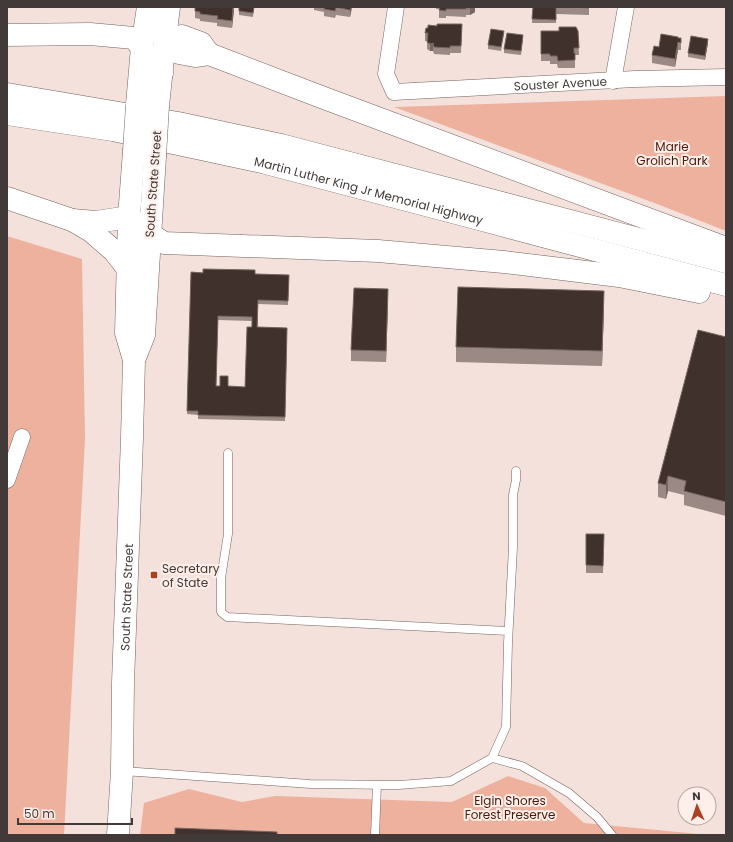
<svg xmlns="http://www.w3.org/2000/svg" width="733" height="842" font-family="Poppins,sans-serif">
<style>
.green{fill:#eeb19e}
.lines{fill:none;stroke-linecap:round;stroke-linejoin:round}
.service-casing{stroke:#74635e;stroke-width:9}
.minor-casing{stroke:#74635e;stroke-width:17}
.primary-casing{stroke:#74635e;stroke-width:23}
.motorway-casing{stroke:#74635e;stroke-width:23}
.service{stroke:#fff;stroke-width:8}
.minor{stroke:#fff;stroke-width:16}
.primary{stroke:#fff;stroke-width:22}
.motorway{stroke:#fff;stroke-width:22}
.primary-bridge-casing{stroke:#74635e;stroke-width:23;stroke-linecap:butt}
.primary-bridge{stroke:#fff;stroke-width:22}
.wall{fill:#9a8984;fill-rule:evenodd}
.shaded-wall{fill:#766661}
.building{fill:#40312d;stroke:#766661;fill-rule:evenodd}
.poi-dot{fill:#aa4221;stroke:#ffefea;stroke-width:1.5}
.labels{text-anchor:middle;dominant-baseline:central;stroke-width:4;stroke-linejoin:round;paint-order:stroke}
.street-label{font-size:12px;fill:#423a38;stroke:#ffefea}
.park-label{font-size:12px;fill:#4a1808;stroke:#ffefea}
.poi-label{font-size:12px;fill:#423a38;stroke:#ffefea;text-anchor:start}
</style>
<rect width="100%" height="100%" fill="#f5e1db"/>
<path class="green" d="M726,96v135l-69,-27 -263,-97z
M7,236l75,23 3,180 -21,396h-57z
M508,776l37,12 39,35 125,12h-569l4,-32 45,-14 53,13 33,-6 177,6z"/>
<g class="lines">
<defs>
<path id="service" d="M228,453v81l-7,44v34l6,5 281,14
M492,758l30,8 47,27 28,24 15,18
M123,771l187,13 89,1 52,-4 41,-23 14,-31 2,-84 5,-96v-52l3,-15v-9
M375,835l2,-50"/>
<g id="minor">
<path id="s1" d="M396,7l-10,67 8,18 241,-13 91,-2"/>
<path d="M613,81l13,-74"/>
<path d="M7,480l15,-43"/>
</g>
<g id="primary">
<path d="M137,105l5,-58 6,-40"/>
<path d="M158,106l7,-67 4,-32"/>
<path d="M134,360l10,-25 11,-179"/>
<path id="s2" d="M118,835l4,-64 1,-88 9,-245 2,-78 -8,-27 3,-116 5,-66"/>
</g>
<g id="motorway">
<path d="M7,35l83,-1 44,4 28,35"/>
<path d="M165,39l14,14 16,3 14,-2 115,44 402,150"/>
<path d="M165,39l17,-3 19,7 8,11"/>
<path d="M7,94l171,29 103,22 445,117"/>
<path id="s3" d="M7,114l106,16 149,32 217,57 247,66"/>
<path d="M7,198l65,22 19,11 23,20 14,18"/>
<path d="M72,220l24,2 33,-5 21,17 14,9 214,8 126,11 115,14 80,16"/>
</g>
</defs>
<use href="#service" class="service-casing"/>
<use href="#minor" class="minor-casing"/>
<use href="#primary" class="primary-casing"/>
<use href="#motorway" class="motorway-casing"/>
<use href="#service" class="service"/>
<use href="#minor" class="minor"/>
<use href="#primary" class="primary"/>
<use href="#motorway" class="motorway"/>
<defs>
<path id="primary-bridge" d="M134,151l3,-46
M155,156l3,-50"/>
</defs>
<use href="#primary-bridge" class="primary-bridge-casing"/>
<use href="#primary-bridge" class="primary-bridge"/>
</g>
<path class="wall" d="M234,7l-2,21 -15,-2v-3l-17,-2v-2l-5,-1v-7z
M254,7l-1,10 -14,-2v-4z
M314,7h38l-2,10 -14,-2 -1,3 -11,-2v-4l-10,-2z
M436,7h39v5l-5,3h-4v2l-20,-1v2h-7v-9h-3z
M533,7h56v8l-33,-1v9h-24z
M462,24l-1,29h-11v2l-16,-1 -1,-3h-3l-3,-2v-8h-2v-8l3,-5 9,-2z
M541,31h37l1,24h-4v13h-17l-1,-4h-7v-3h-9z
M504,34l-3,17 -13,-2v-4z
M678,38h3v12h-3l-3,17 -23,-4v-8l7,-8z
M523,39l-2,16 -17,-2v-4z
M708,43l-3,17 -17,-3v-4z
M191,272l98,3 -1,30 -30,-1v23l29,1 -2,93 -87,-2v-4l-11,-1zM218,320l34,1 -7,66 -29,-1z
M388,300l-2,62 -35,-1v-11z
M604,306l-2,60 -146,-4v-15z
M726,337v179l-42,-11v-10l-16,-4 -2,8 -8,-2v-14z
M586,534h18l-1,39h-17z"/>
<path class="shaded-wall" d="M233,7l1,4 -2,17v-7z
M351,7h1l-2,10v-7z
M472,7h3v5l-5,3v-7z
M708,39v4l-3,17v-4z
M678,42v8l-3,17v-8z
M433,43v8h-3v-7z
M388,289v11l-2,62v-11z
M604,291v15l-2,60v-15z
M668,476v15l-2,8v-14z"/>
<path class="building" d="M195,7h38l-1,14 -15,-2 1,-3 -18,-2v-2l-5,-1z
M239,7h15l-1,6 -14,-2z
M325,7h26l-1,3 -14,-3 -1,4 -11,-2z
M440,7h32l-2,1h-4v1h-20v2l-7,-1z
M533,7h23v13l-24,-1z
M574,7h15v1z
M437,24h25l-1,22h-11v2l-16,-1 -1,-4 -3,1 -3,-2 1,-9h-3l1,-5h2v-3l9,1z
M559,27h17l2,4 1,17h-5v5h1v7l-17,1 -1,-5h-7v-2h-9v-23h18z
M491,29l13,2 -3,16 -13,-2z
M507,33l16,2 -2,16 -17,-2z
M661,34l17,3v1h3v5l-3,-1 -3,17 -23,-4 2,-9 5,1z
M691,36l17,3 -3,17 -17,-3z
M203,269l52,1v4l34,1 -1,26 -30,-1 -1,27 30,1 -2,89 -87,-2v-4h-11l4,-139 12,1zM218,316l34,1v10h-5l-2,60 -17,-1v-10h-8v10h-4z
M458,287l146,4 -2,60 -146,-4z
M354,288l34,1 -2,62 -35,-1z
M698,330l28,7v165l-42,-11 2,-10 -18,-5 -2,9 -8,-2z
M586,534h18l-1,32 -17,-1z
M175,828l102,4v3h-102z"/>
<rect class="poi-dot" x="150" y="571" width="8" height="8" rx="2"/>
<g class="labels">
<g class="street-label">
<text stroke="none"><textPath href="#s1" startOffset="254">Souster Avenue</textPath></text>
<text transform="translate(153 184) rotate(-86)">South State Street</text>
<text stroke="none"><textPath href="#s3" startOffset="370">Martin Luther King Jr Memorial Highway</textPath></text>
<text stroke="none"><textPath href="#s2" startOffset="238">South State Street</textPath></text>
</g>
<g class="park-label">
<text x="672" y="146">Marie<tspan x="672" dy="14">Grolich Park</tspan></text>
<text x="510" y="800">Elgin Shores<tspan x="510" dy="14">Forest Preserve</tspan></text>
</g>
<g class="poi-label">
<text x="162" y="568">Secretary<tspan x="162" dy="14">of State</tspan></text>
</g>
</g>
<rect width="733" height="842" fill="none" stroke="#423a38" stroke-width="16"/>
<g transform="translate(697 806) rotate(357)"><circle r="19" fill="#ffefea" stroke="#b3a7a3"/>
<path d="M0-3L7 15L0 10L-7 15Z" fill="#aa4221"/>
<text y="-6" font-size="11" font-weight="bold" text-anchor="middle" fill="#423a38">N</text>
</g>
<path d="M18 818v6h114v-6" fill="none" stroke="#423a38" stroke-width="2"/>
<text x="24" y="818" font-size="12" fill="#423a38" stroke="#ffefea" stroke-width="3" paint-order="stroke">50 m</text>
</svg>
